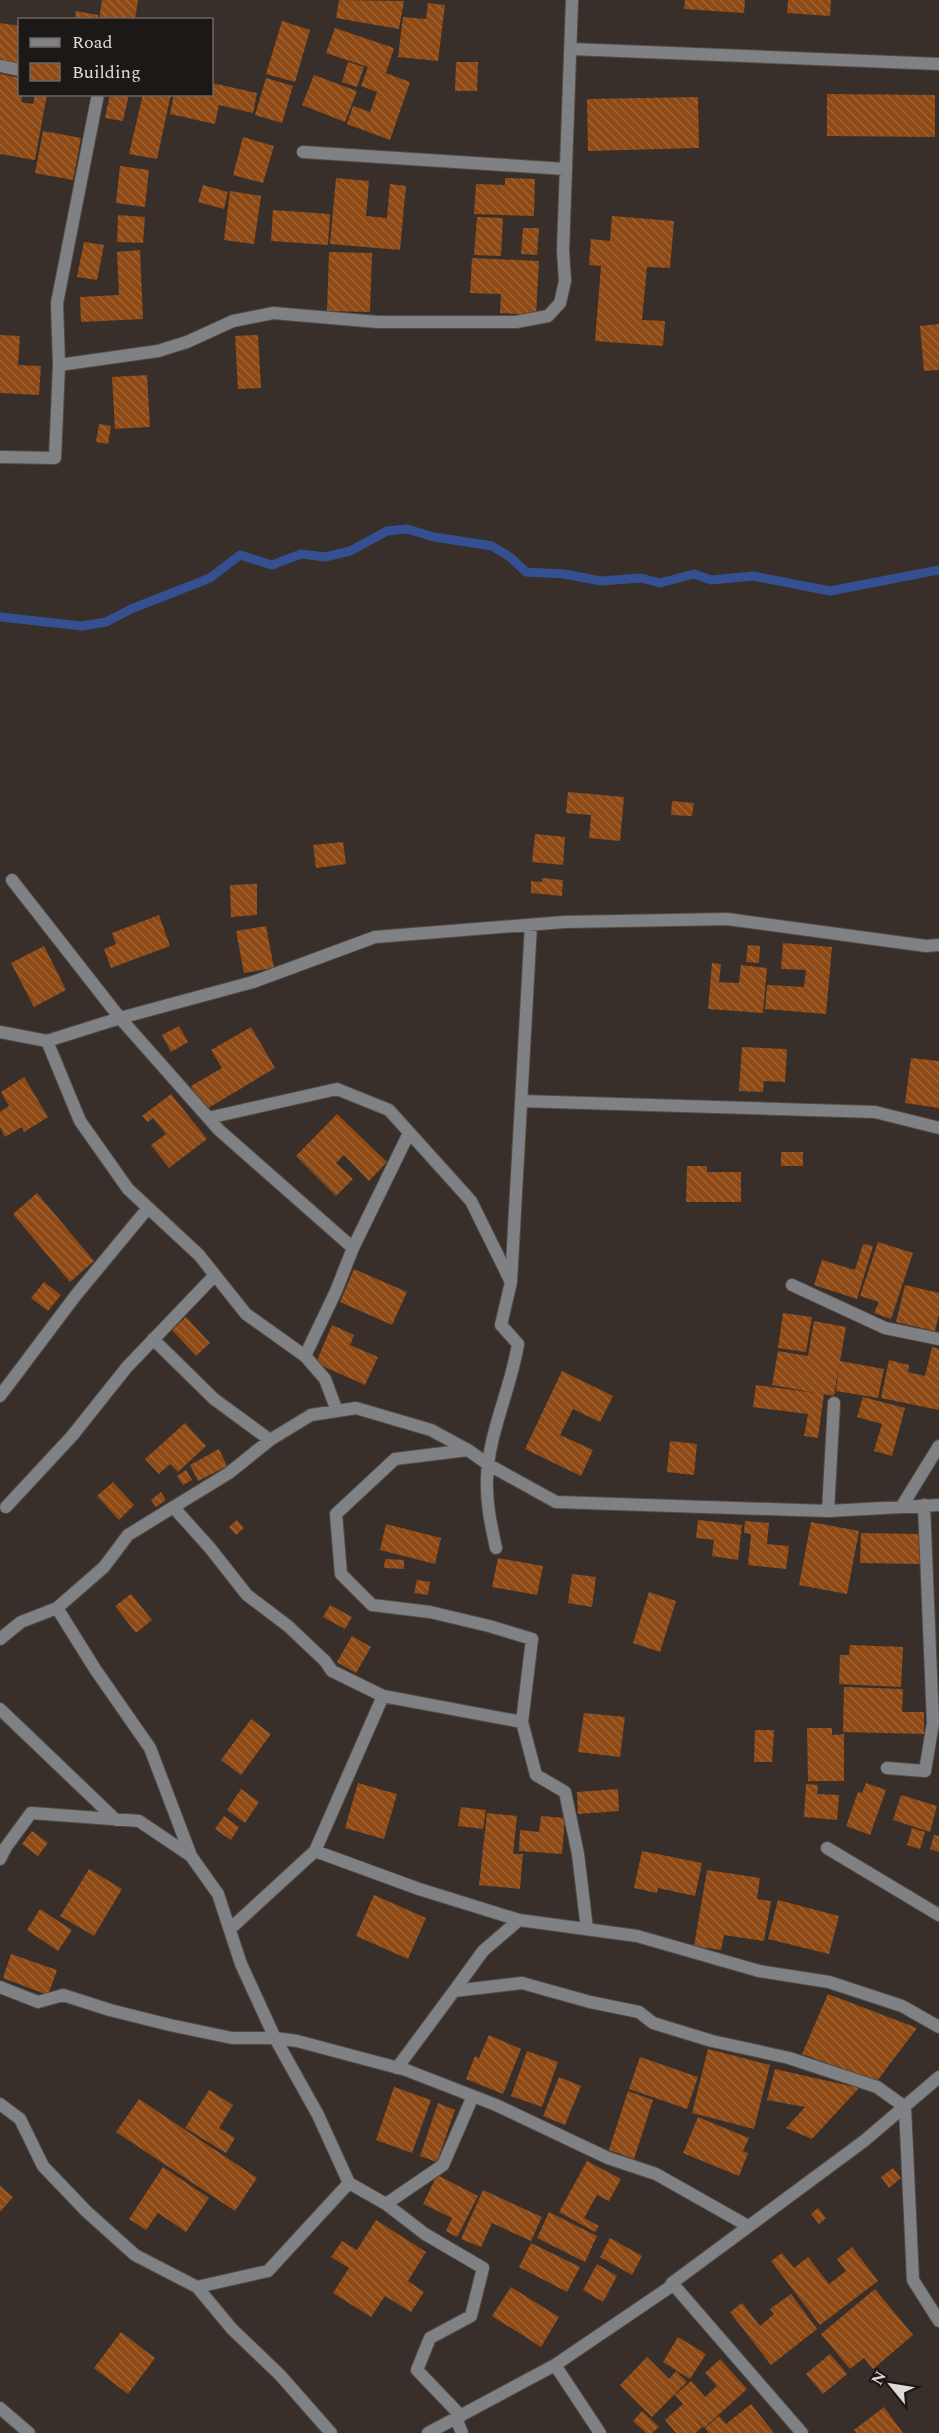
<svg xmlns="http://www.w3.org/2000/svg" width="939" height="2433" font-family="Spectral,serif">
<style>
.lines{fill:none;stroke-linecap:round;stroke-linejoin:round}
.stream{stroke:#345091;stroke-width:9}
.building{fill:url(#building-back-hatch)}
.street-casing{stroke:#534b46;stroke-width:14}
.street{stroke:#7f8185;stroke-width:12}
</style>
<defs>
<pattern id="building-back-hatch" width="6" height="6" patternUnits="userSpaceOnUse" patternTransform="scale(1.5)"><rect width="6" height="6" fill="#8e4914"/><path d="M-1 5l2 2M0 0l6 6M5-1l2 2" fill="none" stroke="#9e6335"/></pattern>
</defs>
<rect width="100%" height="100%" fill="#382f2a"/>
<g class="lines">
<path class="stream" d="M0,617l82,9 24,-4 25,-13 79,-31 30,-23 32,10 29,-11 24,3 25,-6 37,-20 20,-2 27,8 58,9 18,11 16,15 38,2 37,7 40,-3 19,5 34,-9 17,6 42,-4 77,15 109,-21"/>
</g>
<path class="building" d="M102,0h36l-3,20h-36z
M339,0l65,1 -5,28 -63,-11z
M685,0h60l-1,13 -60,-4z
M788,0h43l-1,16 -43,-3z
M428,3l17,2 -7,56 -40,-4 5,-40 23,2z
M76,11l22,4 -1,5h-22z
M282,21l28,9 -15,52 -29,-8z
M0,23l20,3v39l-20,-3z
M335,28l59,20 -8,25 24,9 -20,58 -43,-16 6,-18 17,6 7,-20 -16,-6 7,-19 -42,-14z
M348,62l16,5 -7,20 -15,-5z
M456,62h22l-1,29h-22z
M0,74l20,4v16h3l-2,8 12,2 2,-10h12l-12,66 -35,-6z
M314,75l43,16 -12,31 -43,-17z
M266,78l27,8 -11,37 -27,-8z
M212,83l45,10 -4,20 -34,-8 -4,19 -45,-10 4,-20h38z
M110,94h19l-6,27 -18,-3z
M143,94h28l-14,65 -28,-5z
M827,94l108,1v42l-108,-1z
M698,97l1,51 -111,3 -1,-52z
M43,131l38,7 -8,42 -38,-7z
M243,137l31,9 -11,37 -30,-8z
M120,166l29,4 -4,37 -29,-4z
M336,178l33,3 -3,35 21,2 3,-34 16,2 -6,64 -70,-6z
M505,178l30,1 -1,37 -60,-2 2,-30 29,1z
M203,185l25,7 -4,17 -26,-7z
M230,191l31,5 -7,48 -30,-4z
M273,210l57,4 -2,31 -57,-4z
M118,215l27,2 -2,26 -26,-1z
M612,216l62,5 -4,47 -23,-1 -5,53 23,1 -2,25 -68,-5 6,-75 -12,-1 2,-26 19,2z
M477,217l26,1 -2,38 -27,-1z
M523,228h16l-2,27 -16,-1z
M84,242l20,3 -7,35 -20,-3z
M140,250l3,69 -62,3 -1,-25 39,-2 -2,-43z
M329,252l43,1 -2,59 -43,-1z
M472,258l67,3 -3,54 -36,-2 1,-19 -31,-1z
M939,324v46l-15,1 -4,-45z
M0,335l20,1 -2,29 23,1 -2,29 -39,-2z
M258,335l3,53 -23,1 -3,-53z
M147,375l3,52 -35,2 -3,-52z
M99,424l12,2 -3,18 -12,-2z
M568,792l56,5 -4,44 -31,-3 2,-23 -25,-2z
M672,801l22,2 -2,13 -21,-1z
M535,834l30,3 -2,28 -31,-3z
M343,842l3,22 -30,4 -3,-23z
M542,878l21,2 -1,16 -31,-3v-12l11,1z
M257,884v31l-26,2 -1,-32z
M159,915l11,31 -59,22 -7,-19 12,-5 -4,-11z
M266,926l8,42 -30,5 -8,-42z
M783,943l49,4 -6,67 -61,-5 2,-24 37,2 2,-17 -25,-1z
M748,945l12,1 -1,17 -13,-1z
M44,946l22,44 -32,17 -23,-44z
M712,963l9,1 -2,18 20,1 2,-18 26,3 -4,45 -55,-4z
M179,1026l9,16 -17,10 -9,-17z
M251,1027l24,41 -70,42 -14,-24 31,-18 -11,-18z
M742,1047l45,2 -2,33 -21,-1 -1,11 -24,-1z
M911,1058l28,3v47l-34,-5z
M24,1077l24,40 -24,15 -2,-5 -17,10 -5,-10v-15l9,-6 -8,-14z
M171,1094l36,45 -38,29 -18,-23 15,-11 -13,-16 -5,4 -6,-6z
M337,1114l50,48 -18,19 -25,-26 -8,8 17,16 -17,17 -40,-40z
M781,1152h22v14h-22z
M687,1166h20v6h34v30h-55z
M37,1193l57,68 -24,21 -57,-68z
M878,1242l35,11 -22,66 -17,-6 5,-11 -19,-6z
M863,1244l10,2 -16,53 -43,-14 8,-25 33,10z
M354,1269l53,23 -15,33 -52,-23z
M44,1282l17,13 -13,16 -17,-13z
M905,1285l34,8v21l-4,17 -39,-9z
M783,1313l29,4 -6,35 -28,-4z
M186,1317l24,26 -14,13 -24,-26z
M814,1321l32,6 -6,34 44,8 -6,29 -42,-7 3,-26 -5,31 -10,-2 -6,44 -14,-2 4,-22 -55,-7 3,-22 60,8 -44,-8 6,-34 30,5z
M332,1325l22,10 -4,10 28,12 -13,28 -49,-22z
M932,1347l7,2v61l-58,-12 8,-38 20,5 -1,7 17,4z
M562,1371l51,25 -13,26 -27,-13 -13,26 33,15 -12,26 -56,-27z
M863,1397l42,11 -13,48 -18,-5 8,-27 -25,-7z
M185,1423l21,23 -28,26 -8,-8 -11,10 -14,-15z
M670,1441l27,3 -3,31 -27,-3z
M219,1449l8,17 -29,15 -8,-16z
M186,1470l6,10 -9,5 -6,-9z
M113,1482l21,23 -15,15 -22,-24z
M161,1492l5,8 -10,7 -5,-7z
M237,1520l7,8 -8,7 -7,-8z
M698,1520l44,5 -4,35 -26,-4 2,-16 -18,-2z
M745,1521l24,2 -2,21 22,2 -3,23 -38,-4 3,-31 -7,-1z
M811,1522l48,9 -12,63 -48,-9z
M386,1524l55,14 -6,26 -55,-14z
M861,1533l60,1 -1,30 -60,-1z
M498,1558l45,8 -6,29 -45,-8z
M385,1559l19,1v9l-20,-1z
M572,1574l24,3 -4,30 -24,-4z
M417,1580l13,2 -2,13 -14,-2z
M649,1592l27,9 -16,51 -27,-9z
M131,1594l21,26 -16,13 -21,-27z
M330,1605l22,12 -7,12 -22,-12z
M352,1636l19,11 -15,26 -19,-11z
M850,1645l53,2 -2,40 -62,-3 1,-29h9z
M844,1687l59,2 -1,23h22v22l-81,-2z
M584,1713l41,4 -5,40 -42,-5z
M251,1719l20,15 -30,41 -20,-15z
M807,1728h25v7l12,-1v47h-36z
M755,1730h19l-2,32h-18z
M358,1783l39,11 -13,45 -39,-11z
M866,1783l20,7 -16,45 -24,-9 12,-34 4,1z
M806,1784l12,1 -1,9 22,1 -2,25 -33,-3z
M241,1789l18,13 -14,21 -18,-13z
M618,1789l1,22 -41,3 -1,-22z
M901,1795l36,11 -7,26 -37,-12z
M461,1807l25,3 -3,19 -25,-3z
M487,1813l30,3 -4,38h10l-3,35 -41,-4z
M224,1816l15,11 -8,13 -16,-11z
M541,1816l24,2 -3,36 -43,-3 1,-21 19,2z
M912,1828l13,4 -5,17 -13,-4z
M32,1831l16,12 -10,13 -16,-12z
M934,1835l5,1v16l-9,-3z
M642,1851l60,12 -7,33 -37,-8 -1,5 -23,-5z
M89,1869l33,20 -28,47 -34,-20z
M707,1870l53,8 -3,21 14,2 -7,40 -40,-6 -3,15 -27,-4z
M374,1895l52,23 -18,41 -52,-23z
M778,1900l61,16 -10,38 -61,-15z
M40,1909l32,21 -14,21 -31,-21z
M11,1954l46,16 -9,25 -45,-17z
M828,1994l89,34 -40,53 -75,-27z
M489,2035l32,14 -18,45 -37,-15 9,-23 4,2z
M708,2049l62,16 -16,64 -62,-16z
M527,2051l31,11 -16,45 -31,-11z
M640,2057l58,20 -11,32 -58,-20z
M775,2069l84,19 -47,51 -26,-11 19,-21 -38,-7z
M559,2077l22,9 -16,39 -22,-9z
M394,2087l37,13 -19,53 -36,-13z
M209,2090l24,15 -14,23 16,10 -9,15 -41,-25z
M628,2091l25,9 -19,59 -25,-9z
M139,2099l118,79 -22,33 -119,-79z
M438,2103l17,7 -18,52 -17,-6z
M698,2117l51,21 -6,13 5,2 -9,23 -56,-23z
M587,2161l34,18 -12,22 -12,-6 -13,23 15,8 -4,6 -36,-20z
M163,2167l46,31 -23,34 -28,-19 -12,17 -17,-11z
M893,2168l8,10 -12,10 -8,-11z
M437,2175l41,21 -21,41 -11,-6 6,-13 -29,-14z
M0,2186l13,11 -13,15z
M483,2190l59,27 -11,24 -39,-18 -11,24 -20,-8z
M818,2208l8,10 -7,6 -8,-10z
M549,2212l48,24 -12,26 -48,-24z
M376,2220l50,32 -18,29 16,11 -13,20 -26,-16 -14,21 -38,-24 16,-25 -18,-11 11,-16 15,9z
M610,2238l32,18 -10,19 -32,-18z
M531,2243l49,24 -13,25 -48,-25z
M852,2247l26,34 -58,44 -49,-64 11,-8 12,15 14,-11 21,27 17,-13 -9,-12z
M597,2264l20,12 -14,26 -20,-12z
M511,2287l48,30 -18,30 -49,-31z
M875,2289l38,46 -40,34 -9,-11 -14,11 -29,-35z
M791,2294l26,35 -46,36 -41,-53 12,-9 18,23 14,-12 -4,-5z
M121,2332l34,26 -27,36 -34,-26z
M678,2337l28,17 -16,25 -27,-17z
M830,2354l17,20 -24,20 -17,-20z
M647,2357l22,22 7,-8 11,11 -35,35 -32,-32z
M720,2359l27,30 -43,39 -8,-9 6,8 -6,6h-20l-11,-13 18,-16 -8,-9 16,-14 14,16 12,-11 -12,-13z
M751,2404l23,29h-65l-4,-5 14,-12 7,8z
M884,2407l19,26h-46l-3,-3z
M642,2411l17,16 -7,6h-6l-13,-12z"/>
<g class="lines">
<defs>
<path id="street" d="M571,49l368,15
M0,66l20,4
M303,152l263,17
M59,365l-2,-62 41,-209
M0,457l55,1 4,-93 99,-14 29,-9 46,-21 40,-8 105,9h138l32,-6 12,-13 5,-22 -2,-30 9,-251
M12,880l108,138 99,112 134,118
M0,1032l47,9
M521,1101l354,11 64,16
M208,1118l129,-29 52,21 82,91 40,81
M792,1285l93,43 54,11
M153,1339l61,60 56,41
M305,1356l-59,-42 -47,-59 -71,-66 -48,-68 -33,-80 73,-23 133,-36 122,-45 189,-15 163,-3 199,27 13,-1
M0,1396l76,-101 72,-87
M337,1411l-12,-32 -20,-23 31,-65 17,-43 56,-115
M939,1505l-111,6 -272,-9 -67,-37 -21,-15 -73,9 -59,55 5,60 31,31 58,7 59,14 43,13 -10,83 -139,-26 -68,155 104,38 100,31 118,16 122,35 70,11 73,24 37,21
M902,1506l37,-60
M6,1507l66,-71 55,-69 88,-92
M828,1511l6,-108
M496,1548c-5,-23 -10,-45 -9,-69 1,-45 24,-90 31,-135l-17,-19 10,-43 20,-357
M57,1608l47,-41 24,-32 52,-32
M0,1639l21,-17 36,-14 38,61 55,79 41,108
M383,1696l-51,-25 -7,-10 -37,-35 -41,-31 -37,-47 -35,-39 5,-6 49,-30 41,-33 41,-25 45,-7 75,22 37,20
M0,1709l116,111
M522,1722l14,53 29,17 13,62 9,75
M887,1768l38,3 8,-48 -9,-218
M827,1848l112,67
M0,1859l6,-12 25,-34 108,8 52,35 27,38 23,70 34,74 43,77 31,68 -81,88 -71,16 -62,-32 -49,-44 -43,-45 -23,-47 -20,-15
M519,1920l-36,31 -29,40 68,-8 68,19 49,10 14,11 59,18 77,17 88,29 28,20 8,173 26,41
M230,1929l85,-78
M0,1987l38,15 25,-7 47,15 60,15 62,13h43l22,3 109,29 90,35 112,53 48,16 92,52
M397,2068l57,-77
M349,2183l37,21 39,30 58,34 -12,48 -41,22 -13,32 44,46
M386,2204l57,-39 30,-69
M672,2283l130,150
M197,2287l35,42 48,46 51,58
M555,2365l45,68
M0,2408l29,25
M456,2418l6,15
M428,2433l127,-68 115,-78 2,-4 192,-142 75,-64"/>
</defs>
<use href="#street" class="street-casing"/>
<use href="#street" class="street"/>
</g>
<rect x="18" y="18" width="195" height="78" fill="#1c1816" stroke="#6b6664" stroke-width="1.5"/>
<rect x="30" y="38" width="30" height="9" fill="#7f8185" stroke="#6b6664" stroke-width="1.5"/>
<text x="72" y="48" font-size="18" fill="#e1dbd8">Road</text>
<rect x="30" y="63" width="30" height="18" fill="url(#building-back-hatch)" stroke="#6b6664" stroke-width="1.5"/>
<text x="72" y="78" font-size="18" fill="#e1dbd8">Building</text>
<g transform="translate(891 2385) rotate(300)" stroke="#1c1816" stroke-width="4.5" paint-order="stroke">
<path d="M0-4.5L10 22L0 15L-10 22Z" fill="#e1dbd8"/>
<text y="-9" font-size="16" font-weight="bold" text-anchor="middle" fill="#e1dbd8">N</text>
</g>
</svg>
